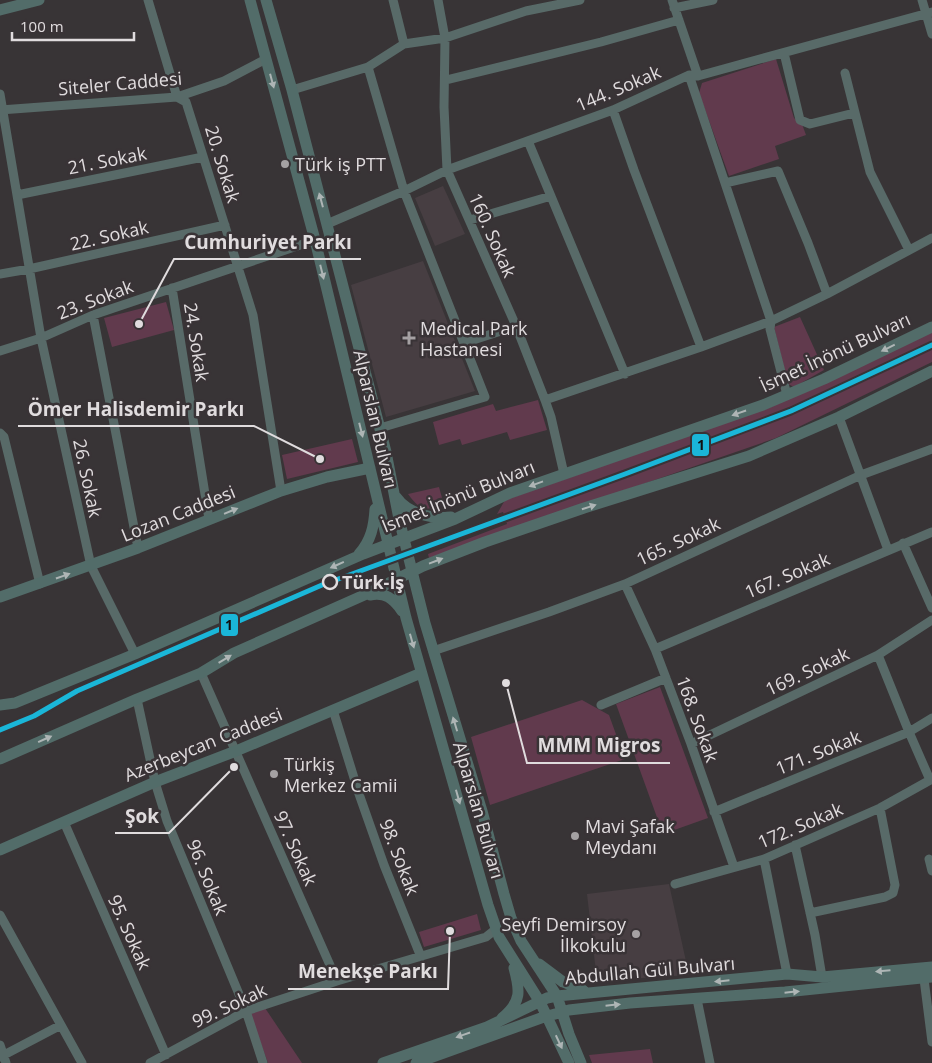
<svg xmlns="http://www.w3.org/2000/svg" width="932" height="1063" font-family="'Open Sans',sans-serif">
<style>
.built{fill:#473e42}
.green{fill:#613a4d}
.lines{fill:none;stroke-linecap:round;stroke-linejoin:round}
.minor{stroke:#586a68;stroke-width:9}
.major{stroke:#526c69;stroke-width:11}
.tram-1-casing{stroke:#393336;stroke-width:9}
.tram-1{stroke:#1ab6d8;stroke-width:5}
.oneway{fill:#aeb5b5}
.poi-dot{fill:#a5a1a3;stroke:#393336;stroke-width:2}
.stop-dot{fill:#393336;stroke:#e0dcde;stroke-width:2.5}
.labels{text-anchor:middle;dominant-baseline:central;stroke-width:5;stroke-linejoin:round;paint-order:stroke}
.street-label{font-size:18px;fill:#e0dcde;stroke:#393336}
.poi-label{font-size:18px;fill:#e0dcde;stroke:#393336;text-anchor:start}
.stop-label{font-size:18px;font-weight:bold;fill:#e0dcde;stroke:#393336;text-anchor:start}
.leader{fill:none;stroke:#e0dcde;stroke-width:2}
.callout-dot{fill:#e0dcde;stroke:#393336;stroke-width:2}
.callout-label{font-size:19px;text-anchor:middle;font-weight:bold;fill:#e0dcde;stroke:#393336;stroke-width:5;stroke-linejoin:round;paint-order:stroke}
.line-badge{stroke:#393336;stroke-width:2}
.pale-badge-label{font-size:14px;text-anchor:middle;font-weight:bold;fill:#111}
</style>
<rect width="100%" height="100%" fill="#383436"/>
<path class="built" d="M443,186l22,48 -30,12 -20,-48z
M423,261l52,130 -89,26 -35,-132z
M669,884l20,91 -92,6 -10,-87z"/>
<path class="green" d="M776,59l18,59 8,6 4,11 -31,11 4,13 -50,17 -30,-83 3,-10z
M166,302l8,28 -62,17 -8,-29z
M800,317l24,53 -30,17 -6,-3 -14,-57z
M932,332v30l-156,76 -347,120 -1,-4 79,-30 -4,-12 -6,2 8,-14 266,-93z
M538,400l9,30 -37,10 -3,-8 -45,13 -2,-6 -21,6 -6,-23 60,-18 3,7z
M352,439l6,23 -71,17 -5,-24z
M439,487l5,18c-19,5 -23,7 -36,-11z
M660,687l48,131 -45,16 -47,-130z
M582,700l27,15 16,44 -135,46 -19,-68z
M477,914l4,16 -57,17 -5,-15z
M265,1008l37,55h-34l-18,-49z
M650,1049l3,14h-61l-3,-8z"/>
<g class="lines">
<path class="minor" d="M148,0l29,97 9,5 67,213 28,176
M393,0l11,44
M438,0l7,38 -1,69 3,63 69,156 29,74 6,17 13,57
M672,0l26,76
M922,0l10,34
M674,8l39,-8
M784,53l16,67 10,4 44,-11
M368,67l36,124 81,206 -105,31
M845,73l25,99 39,78
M689,75l82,246 56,-27 105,-56
M446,80l155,-38 78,-22
M292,90l76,-23 36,-23 41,-6 81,-27 54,-11
M0,94l41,244 50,228 44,88
M0,110l177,-13 47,-16 42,-22
M613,110l21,60 67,177
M528,141l97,233
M725,183l53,-12 30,72 19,51
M17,195l186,-38
M470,220l81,-24
M327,224l77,-33 43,-21 166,-60 76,-35 9,1 234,-64
M0,274l29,-5 196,-44
M172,288l37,231
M93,315l45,233
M464,343l52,-17
M0,351l41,-13 52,-23 222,-75
M545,400l156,-53 70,-26 -1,8 17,66
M839,417l49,133
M0,433l4,4 36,147
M903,543l29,65
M625,584l30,65 36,95 43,123
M655,649l277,-117
M433,651l116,-39 76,-28 236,-109 71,-26
M878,655l31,77 21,48
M201,673l136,308
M137,699l18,83 12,39 79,190 17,52
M601,705l65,-27
M333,710l26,84 25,71 37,92
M691,744l187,-89 54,-35
M714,812l195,-80 23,-14
M64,822l102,233
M795,845l20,90 7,42
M764,859l23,115
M929,859l3,12
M675,884l89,-25 116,-51 52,-29
M810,913l75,-16 8,-4 2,-8 -15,-77
M0,915l82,148
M924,979l8,63
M697,999l13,64
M0,1045l6,18
M0,1057l61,-32
M150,1063l96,-52 91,-30 149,-44 10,-8"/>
<path class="major" d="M250,0l65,240 91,378 82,287 11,32 41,65 29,61
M266,0l26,90 94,362 13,67 26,104 57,188 22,83 7,24 10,23 36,55 12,38 12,29
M0,10l39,-10
M396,497c12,17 35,22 55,20
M359,554c12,-13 15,-28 16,-45
M370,595c15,-3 23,3 32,16
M0,597l138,-49 143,-57 46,-14 43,-9
M0,705l15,-2 120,-49 228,-100 92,-35 55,-26 253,-88 61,-26 108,-52
M0,759l137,-60 64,-26 33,-20 137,-61 52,-26 62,-24 99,-34 165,-52 90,-39 93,-46
M0,850l155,-68 81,-31 185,-78
M539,964l24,18 20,8
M502,1018c20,-16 18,-28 12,-50
M383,1063l104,-36 60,-29 10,-2 230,-22 35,3 110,-10
M416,1063l125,-45 28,-8 61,-7 155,-11 147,-15"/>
<defs>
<path id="tram-1" d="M0,730l34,-14 43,-25 245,-106 303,-111 166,-63 141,-66"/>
</defs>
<use href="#tram-1" class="tram-1-casing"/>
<use href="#tram-1" class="tram-1"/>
</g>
<defs><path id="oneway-solid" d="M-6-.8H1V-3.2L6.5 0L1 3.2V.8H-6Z" transform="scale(1.25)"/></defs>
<g class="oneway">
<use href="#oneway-solid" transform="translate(272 81) rotate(75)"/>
<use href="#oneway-solid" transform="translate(321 200) rotate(-105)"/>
<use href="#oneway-solid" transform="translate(322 272) rotate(76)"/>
<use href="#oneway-solid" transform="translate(888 348) rotate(154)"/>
<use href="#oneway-solid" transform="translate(739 413) rotate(161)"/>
<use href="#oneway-solid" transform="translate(361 430) rotate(76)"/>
<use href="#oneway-solid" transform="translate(536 484) rotate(160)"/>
<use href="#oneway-solid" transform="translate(589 507) rotate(-18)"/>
<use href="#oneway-solid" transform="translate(231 511) rotate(-22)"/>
<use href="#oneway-solid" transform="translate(436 561) rotate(-21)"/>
<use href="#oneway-solid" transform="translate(337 565) rotate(156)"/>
<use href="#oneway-solid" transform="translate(63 576) rotate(-19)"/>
<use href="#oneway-solid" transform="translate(412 641) rotate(74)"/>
<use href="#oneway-solid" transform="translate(225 659) rotate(-31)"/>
<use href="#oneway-solid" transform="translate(455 724) rotate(-107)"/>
<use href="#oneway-solid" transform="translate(45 739) rotate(-24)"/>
<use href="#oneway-solid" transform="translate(458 797) rotate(74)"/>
<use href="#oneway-solid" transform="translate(883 971) rotate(175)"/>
<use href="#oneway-solid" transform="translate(722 981) rotate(174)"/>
<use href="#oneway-solid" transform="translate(792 992) rotate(-6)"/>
<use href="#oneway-solid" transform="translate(613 1005) rotate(-6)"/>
<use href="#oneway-solid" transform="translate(463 1035) rotate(161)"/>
<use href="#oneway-solid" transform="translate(559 1042) rotate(65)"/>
</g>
<g class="poi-dot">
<circle cx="285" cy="164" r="5"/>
<path d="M406.5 330.5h5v5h5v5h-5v5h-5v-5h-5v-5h5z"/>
<circle cx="274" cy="774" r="5"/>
<circle cx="575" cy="836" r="5"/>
<circle cx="636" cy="934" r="5"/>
</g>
<circle class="stop-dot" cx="330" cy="582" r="7"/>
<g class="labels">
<g class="street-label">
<text transform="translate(120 83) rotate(-5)">Siteler Caddesi</text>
<text transform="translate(618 88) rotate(-23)">144. Sokak</text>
<text transform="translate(107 160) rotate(-11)">21. Sokak</text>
<text transform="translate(223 164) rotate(73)">20. Sokak</text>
<text transform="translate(109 235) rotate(-13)">22. Sokak</text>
<text transform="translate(493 235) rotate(66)">160. Sokak</text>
<text transform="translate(95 299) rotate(-21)">23. Sokak</text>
<text transform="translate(197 342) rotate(81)">24. Sokak</text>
<text transform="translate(835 352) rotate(-25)">İsmet İnönü Bulvarı</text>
<text transform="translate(376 419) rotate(77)">Alparslan Bulvarı</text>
<text transform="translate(88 478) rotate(78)">26. Sokak</text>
<text transform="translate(458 496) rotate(-22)">İsmet İnönü Bulvarı</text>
<text transform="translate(178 513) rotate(-22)">Lozan Caddesi</text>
<text transform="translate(678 541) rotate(-25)">165. Sokak</text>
<text transform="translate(787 575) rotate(-23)">167. Sokak</text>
<text transform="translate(807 671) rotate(-25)">169. Sokak</text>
<text transform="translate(698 719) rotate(70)">168. Sokak</text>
<text transform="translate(203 744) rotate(-22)">Azerbeycan Caddesi</text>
<text transform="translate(818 752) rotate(-22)">171. Sokak</text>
<text transform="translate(479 810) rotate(74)">Alparslan Bulvarı</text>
<text transform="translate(800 825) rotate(-23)">172. Sokak</text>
<text transform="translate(296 848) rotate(66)">97. Sokak</text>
<text transform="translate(400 857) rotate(69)">98. Sokak</text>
<text transform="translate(208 877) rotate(68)">96. Sokak</text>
<text transform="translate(130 932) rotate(66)">95. Sokak</text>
<text transform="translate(650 970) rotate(-5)">Abdullah Gül Bulvarı</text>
<text transform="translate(229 1005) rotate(-25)">99. Sokak</text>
</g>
<g class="poi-label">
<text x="295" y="164">Türk iş PTT</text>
<text x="420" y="328">Medical Park<tspan x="420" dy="21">Hastanesi</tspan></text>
<text x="284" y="764">Türkiş<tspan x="284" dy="21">Merkez Camii</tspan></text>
<text x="585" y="826">Mavi Şafak<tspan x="585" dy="21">Meydanı</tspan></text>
<text x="626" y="924" text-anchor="end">Seyfi Demirsoy<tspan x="626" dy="21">İlkokulu</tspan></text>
</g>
<g class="stop-label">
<text x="342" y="582">Türk-İş</text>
</g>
</g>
<path class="leader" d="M139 324L174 259H361M320 459L254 426H18M506 683L527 763H670M234 767L169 833H115M450 931L448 989H288"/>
<g class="callout-dot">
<circle cx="139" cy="324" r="5"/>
<circle cx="320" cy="459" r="5"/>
<circle cx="506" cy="683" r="5"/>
<circle cx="234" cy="767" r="5"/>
<circle cx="450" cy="931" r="5"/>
</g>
<g class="callout-label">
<text x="268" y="249">Cumhuriyet Parkı</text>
<text x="136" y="416">Ömer Halisdemir Parkı</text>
<text x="599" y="752">MMM Migros</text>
<text x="142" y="823">Şok</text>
<text x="368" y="978">Menekşe Parkı</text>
</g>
<g class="line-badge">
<rect x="691" y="433" width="19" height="24" rx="5" fill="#1ab6d8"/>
<rect x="220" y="613" width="19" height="24" rx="5" fill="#1ab6d8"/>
</g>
<g class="pale-badge-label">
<text x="701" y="450">1</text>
<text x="229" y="630">1</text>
</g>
<path d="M12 32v8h122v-8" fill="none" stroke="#e0dcde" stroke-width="2.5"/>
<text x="20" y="32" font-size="15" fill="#e0dcde" stroke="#393336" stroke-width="4" paint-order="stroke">100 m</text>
</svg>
